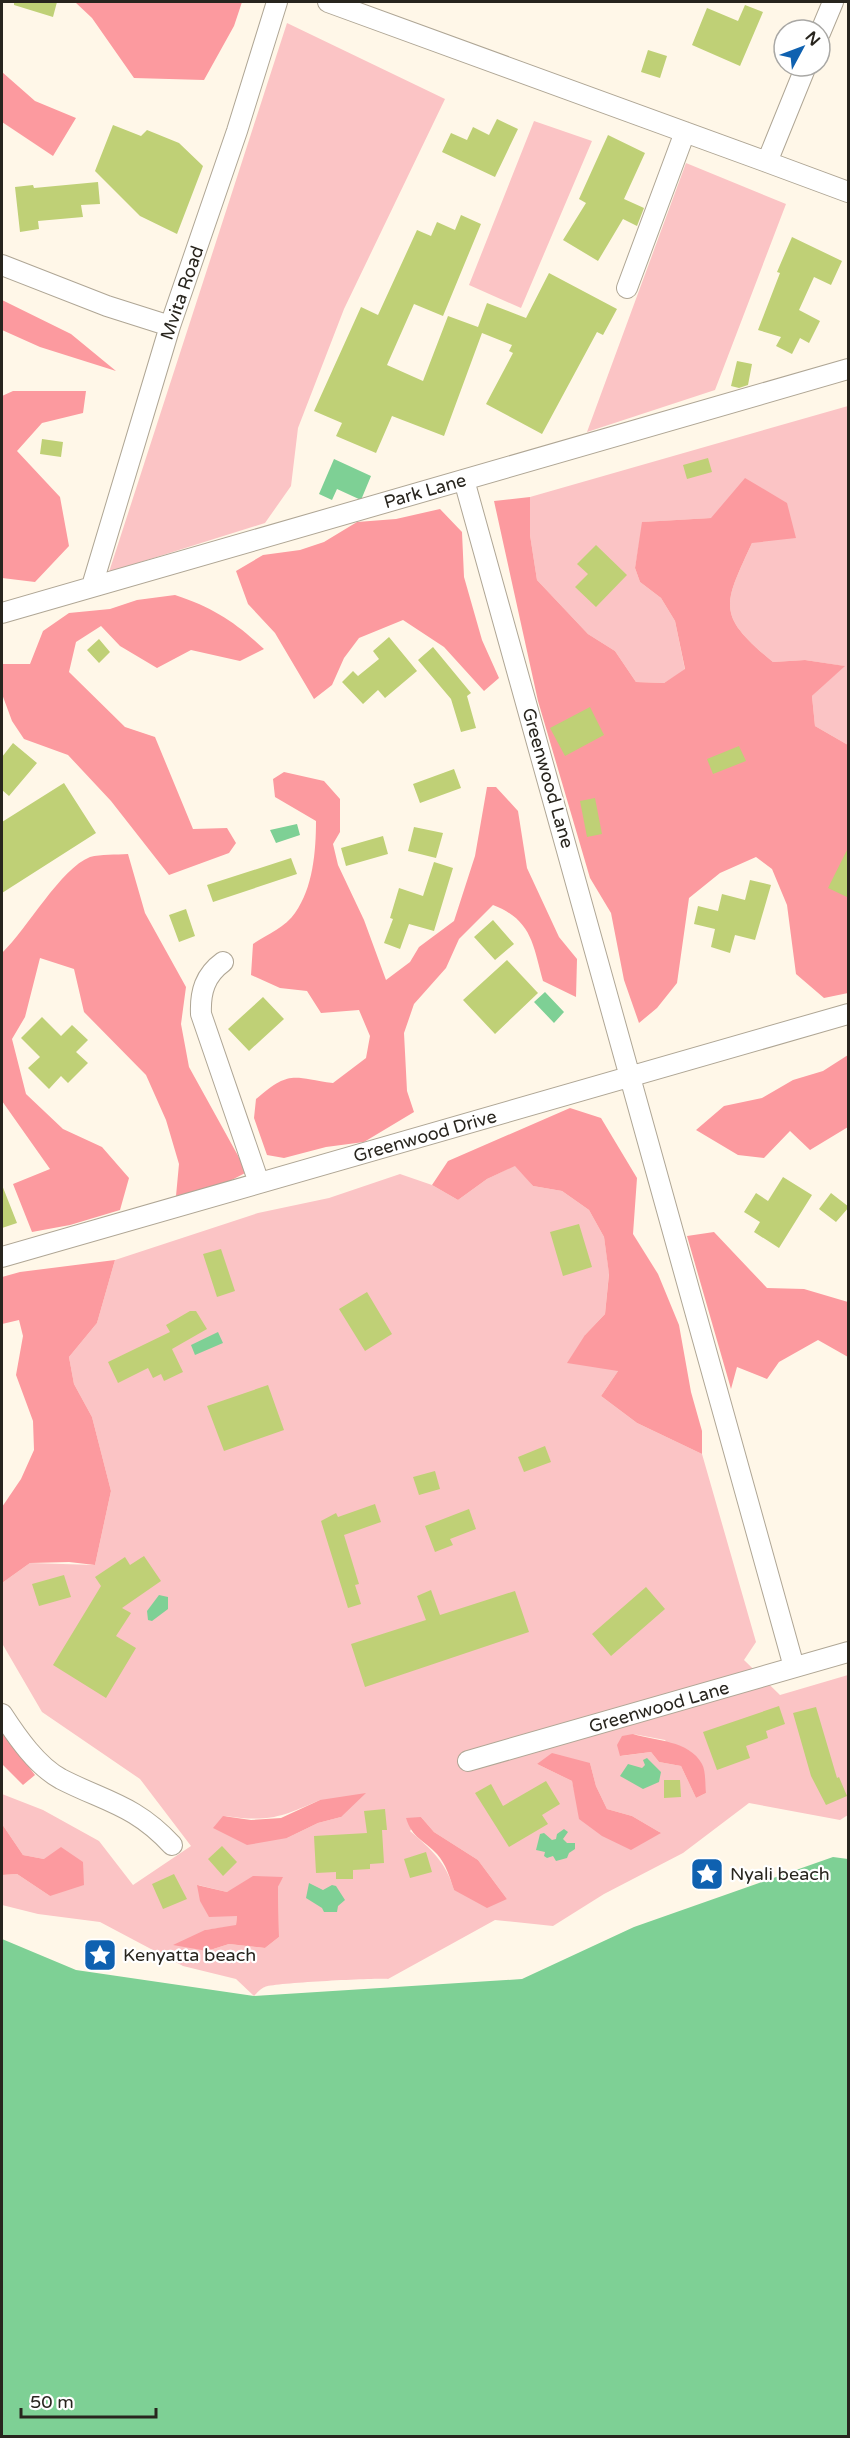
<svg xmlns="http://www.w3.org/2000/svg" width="850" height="2438" font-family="'Varela Round',sans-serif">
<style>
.green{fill:#fbc4c5;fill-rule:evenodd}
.forest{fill:#fc9a9f}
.water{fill:#7ed095}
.building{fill:#bfd076}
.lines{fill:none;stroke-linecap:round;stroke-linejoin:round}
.minor-casing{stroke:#afa695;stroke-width:22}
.minor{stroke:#fff;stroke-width:20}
.labels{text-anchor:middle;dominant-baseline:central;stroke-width:4.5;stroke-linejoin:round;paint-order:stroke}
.street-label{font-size:18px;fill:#28251e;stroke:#fff}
.poi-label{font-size:18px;fill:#28251e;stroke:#fff;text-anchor:start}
</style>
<rect width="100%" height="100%" fill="#fff7e8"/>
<path class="green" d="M287,23l158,76 -101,210 -46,119 -7,58 -26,37 -156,49z
M534,121l58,20 -71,167 -52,-23z
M686,163l100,41 -71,186 -128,42z
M848,406v339l-33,-19 -3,-30 32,-30 -39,-6 -32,2c-57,-47 -50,-56 -21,-119l-41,-25 -68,4 -8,46 5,14 21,16 14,23 10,49 -21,13 -28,-1 -21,-31 -27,-17 -51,-54 -7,-45v-38z
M516,1165l17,21 29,5 27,19 15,27 5,36 -4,41 -20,21 33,36 -17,25 36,27 65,31 54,188 -12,18 36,35 68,-20v140l-8,5 -91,-17 -66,50 -79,41 -51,32 -58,-6 -107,59c-12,-1 -116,4 -123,8 -4,1 -8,6 -11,9l-18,-17 -53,-13 -83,-44 -62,-8 -36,-9v-30l15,-1 33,22 -6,-37 -21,-4 -21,-31v-30l41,16 56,31 34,44 58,-39 -51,-67 -98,-67 -39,-67 -1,-62 28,-20 65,2 16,-74 -19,-74 -18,-33 -5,-27 28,-34 18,-63 143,-47 71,-15 71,-24 32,11 26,15 29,-21zM633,1734l32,6 41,53 -10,5 -15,-32 -22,-4 -8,-10 -30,4zM590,1763l6,23 11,23 25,7 29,17 -85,-35 -4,-17 -35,-17zM320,1800l21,17 -23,6 -31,15 -63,-22c45,6 55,2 96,-16zM421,1817l13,15 44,28 29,39 -53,-9c-8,-28 -23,-41 -44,-59zM282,1877l-4,10 1,50 -14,11 -36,-4 -22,7 -2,-21 31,-4 1,-10 -39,-31 29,7z"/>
<path class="forest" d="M75,2h167l-8,24 -30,54 -70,-2 -42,-60z
M2,72l33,29 41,17 -23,38 -51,-34z
M2,300l69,34 45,37 -76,-24 -38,-17z
M13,391h73l-3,22 -41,10 -25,28 43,46 9,49 -34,36 -33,-4v-182z
M745,478l42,25 9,35 -44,5c-29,63 -36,72 21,119l32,-2 40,6 -33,30 3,30 33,19v248l-24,5 -28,-24 -9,-69 -15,-36 -16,-12 -36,16 -31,25 -12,85 -20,25 -18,15 -15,-43 -13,-67 -21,-35 -52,-177 -44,-200 36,-4v38l7,45 51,54 27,17 21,31 28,1 21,-14 -10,-48 -14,-23 -21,-16 -5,-14 7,-46 69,-4z
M440,509l22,23 2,45 18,63 17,38 -15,13 -40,-44 -41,-27 -44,18 -15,20 -12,27 -18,14 -39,-66 -27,-29 -12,-33 27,-16 37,-5 24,-8 33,-20 39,-3z
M175,595c39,13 60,27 89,54l-24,12 -49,-11 -34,18 -37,-22 -19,-20 -25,16 -7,30 56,55 30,10 38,92 34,-1 9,15 -7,10 -60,22 -58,-74 -43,-46 -44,-16 -12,-18 -10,-27v-30h28l13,-33 26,-18 41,-4 27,-9z
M284,772l40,9 16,18v33l-7,12 5,21 26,55 22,60 24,-18 9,-15 35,-26 21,-65 12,-69h9l22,24 9,57 32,69 18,22 -1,38 -33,-16c-10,-36 -11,-61 -50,-76l-34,34 -13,29 -32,36 -10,29 3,58 7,21 -50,30 -38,5 -42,11 -17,-3 -13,-37 2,-19c34,-29 35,-22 77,-16l33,-25 4,-22 -11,-26 -38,3 -14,-22 -27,-3 -29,-13 2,-31c13,-9 33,-17 42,-31 18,-25 21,-62 21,-92l-41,-24 -2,-18z
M128,854l17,59 41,74 -5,37 8,43 58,105 -42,22 -29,2 3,-32 -13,-44 -20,-45 -62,-63 -10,-43 -34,-11 -15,59 -13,22 14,55 37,35 39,18 27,31 -9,32 -50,15 -38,7 -19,-48 37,-15 -48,-68v-148c25,-24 59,-85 88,-96 11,-3 26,-2 38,-3z
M848,1055v72l-38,23 -20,-19 -26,27 -26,-3 -42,-25 28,-24 38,-8 31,-18 30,-9z
M570,1108l31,10 36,60 -4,56 25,40 21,51 12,67 11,39v23l-65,-31 -36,-27 17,-25 -51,-8 18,-28 20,-21 4,-40 -5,-37 -15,-27 -27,-19 -29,-5 -18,-20 -28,13 -29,21 -26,-15 16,-24z
M714,1232l53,56 37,1 44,13v55l-30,-17 -39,22 -12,17 -30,-12 -6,22 -44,-153z
M115,1260l-18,63 -28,34 5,27 18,33 19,74 -16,74 -26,-3 -39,1 -28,20v-76l19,-28 13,-29 -1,-29 -17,-46 7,-39 -4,-16 -17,4v-47l18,-5z
M2,1732l33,43 -12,10 -21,-21z
M633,1734c22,7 56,6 69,30 4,7 3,21 4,29l-10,5 -15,-32 -22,-4 -8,-10 -31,4 -3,-11 5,-9z
M552,1753l38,10 6,23 11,23 25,7 29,17 -30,17 -29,-14 -23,-17 -7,-38 -35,-17z
M366,1793l-25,24 -23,6 -31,15 -40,7 -34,-17 10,-12 28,4 30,-2 39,-18z
M421,1817l13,15 44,28 29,39 -20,9 -33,-18c-4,-12 -8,-26 -17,-36 -13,-14 -25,-16 -31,-36z
M2,1824l21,31 21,4 17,-12 22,15 1,23 -34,11 -33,-22 -15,1z
M253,1876l30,1 -5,10 1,50 -14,11 -36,-4 -22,7 -34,-6 32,-15 31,-5 1,-9 -28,1 -9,-16 -3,-16 30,7z"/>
<path class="water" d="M334,459l37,17 -10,24 -24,-11 -5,11 -13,-6z
M297,824l3,11 -24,8 -6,-13z
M545,992l19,20 -10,11 -20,-21z
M218,1332l5,11 -28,12 -4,-10z
M159,1595l9,2v12l-16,12 -4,-1 -1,-9z
M647,1758l14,14 -2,10 -16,7 -23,-13 8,-12 14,4 3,-3 -2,-5z
M564,1829l4,3 -5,7 4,4h8v6l-6,4 -2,5 -11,3 -3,-5 -6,2 -3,-2 1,-4 -9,-2 4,-16 4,-1 8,7 4,-1 1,-5z
M833,1857l15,2v577h-846v-497l74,31 178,26 268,-17 112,-52z
M309,1883l14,7 9,-5 4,1 9,14 -7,6 -1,6h-13l-2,-4 -16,-10z"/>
<path class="building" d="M14,2h43l-4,15 -39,-12z
M745,5l18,7 -23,54 -48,-21 15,-37 31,13z
M648,50l19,6 -7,22 -19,-6z
M497,119l21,10 -23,48 -53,-25 9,-19 16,7 6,-13 16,8z
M113,125l28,11 6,-6 32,13 24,23 -26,68 -37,-18 -45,-45z
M608,135l37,18 -21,46 20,9 -7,18 -14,-7 -25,42 -35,-21 23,-37 -7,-4z
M98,182l2,22 -19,1 2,12 -45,4 1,8 -19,3 -5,-45 18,-2 1,3z
M461,215l20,9 -38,92 -29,-12 -27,61 36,16 25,-65 30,11 9,-24 39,15 23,-45 68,36 -14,26 -6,-3 -55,102 -56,-30 27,-51 -4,-2 3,-6 -30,-12 -38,103 -52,-20 -16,37 -40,-17 6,-13 -28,-12 47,-104 17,8 39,-85 14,6 6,-14 18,8z
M792,237l50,24 -11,24 -17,-8 -15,33 21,11 -11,22 -9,-5 -8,16 -16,-8 5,-9 -23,-7 22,-57 -3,-1z
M737,361l15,3 -4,21 -9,3 -8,-2z
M42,439l21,3 -2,15 -21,-3z
M708,458l4,14 -25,7 -4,-14z
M596,545l31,30 -31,32 -21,-20 13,-13 -11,-10z
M389,637l28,34 -32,27 -7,-8 -15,14 -21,-22 11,-11 5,5 21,-17 -6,-8z
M99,639l11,13 -11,11 -12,-13z
M433,647l38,46 -4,3 9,32 -15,4 -10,-33 -33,-39z
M590,707l14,28 -39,21 -15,-28z
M13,743l24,20 -28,33 -7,-6v-33z
M739,746l7,15 -33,13 -6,-15z
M454,769l7,19 -41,15 -7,-19z
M64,783l32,50 -94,60v-71z
M595,798l7,36 -15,3 -7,-36z
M414,827l29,6 -7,25 -28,-7z
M383,836l5,18 -42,12 -5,-18z
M849,846v52l-21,-10z
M291,858l6,16 -84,28 -6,-17z
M434,862l19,6 -19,63 -25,-7 -9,25 -16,-6 9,-24 -3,-1 9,-30 24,8z
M750,880l21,5 -16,55 -20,-5 -5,18 -19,-6 4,-18 -21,-5 4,-18 20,5 4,-17 23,6z
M186,909l9,27 -16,6 -10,-27z
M493,920l21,24 -19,16 -21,-23z
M507,960l31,33 -43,41 -32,-34z
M263,997l21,22 -35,32 -21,-22z
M42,1017l19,19 11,-11 16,15 -12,12 12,11 -20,20 -7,-7 -12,13 -21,-21 12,-11 -19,-19z
M783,1177l29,18 -33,53 -25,-16 6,-10 -16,-10 12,-19 12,8z
M2,1185l15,38 -15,5z
M831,1193l18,14 -13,15 -17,-13z
M579,1224l13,43 -29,9 -13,-44z
M221,1249l14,42 -18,6 -14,-43z
M367,1292l25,42 -27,17 -26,-42z
M190,1311h6l11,18 -35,20 11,23 -19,9 -3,-7 -8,4 -5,-10 -30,15 -10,-21 62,-30 -4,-7z
M268,1385l16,45 -60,21 -17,-45z
M545,1446l6,16 -27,10 -6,-15z
M435,1471l5,18 -21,6 -6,-18z
M375,1504l6,18 -37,13 15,49 -4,1 6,19 -13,4 -27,-87 15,-8 2,4z
M469,1509l7,20 -26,10 3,6 -18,7 -10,-26z
M144,1556l17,25 -39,27 9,5 -15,23 20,12 -30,50 -53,-33 48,-79 -6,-9 30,-20 5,8z
M64,1575l7,22 -32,9 -7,-22z
M646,1587l19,22 -54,47 -19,-22z
M431,1590l9,25 75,-24 14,41 -164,55 -14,-43 75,-24 -9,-24z
M779,1706l6,18 -19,7 2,7 -22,8 4,12 -33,12 -14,-38z
M816,1707l21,71 2,-1 8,19 -21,9 -15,-29 -18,-63z
M664,1780h16l1,17 -17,1z
M546,1781l14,23 -18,11 6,9 -39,23 -34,-54 16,-9 12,22z
M385,1809l2,21h-5l2,33 -14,1v5l-17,1v9h-17v-7l-20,1 -2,-37 53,-3 -3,-22z
M222,1846l15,16 -14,14 -15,-17z
M426,1852l6,20 -22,6 -6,-19z
M174,1874l13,25 -24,10 -11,-25z"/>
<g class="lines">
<defs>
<path id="minor" d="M328,2l439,160
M820,33l13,-31
M806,66l-39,96 81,30
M2,265l105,41 63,20
M627,288l58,-156
M464,480l330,1187
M92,586l78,-260 67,-195 40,-129
M2,613l846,-244
M223,962c-18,13 -23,30 -22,52l58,169
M2,1257l846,-243
M2,1714c15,23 35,52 59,65 45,23 74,26 111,66
M468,1761l380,-109"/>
</defs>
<use href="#minor" class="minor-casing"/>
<use href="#minor" class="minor"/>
</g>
<defs>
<symbol id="sight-square" viewBox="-11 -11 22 22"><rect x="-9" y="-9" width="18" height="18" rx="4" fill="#0f61b0" stroke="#fff"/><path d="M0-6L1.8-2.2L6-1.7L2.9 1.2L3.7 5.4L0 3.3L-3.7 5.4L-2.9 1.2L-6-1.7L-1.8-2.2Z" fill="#fff"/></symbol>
</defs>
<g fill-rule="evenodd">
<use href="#sight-square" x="688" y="1855" width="38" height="38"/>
<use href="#sight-square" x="81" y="1936" width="38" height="38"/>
</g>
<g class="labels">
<g class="street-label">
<text transform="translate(182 293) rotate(-71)">Mvita Road</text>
<text transform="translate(425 491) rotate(-16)">Park Lane</text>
<text transform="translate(548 778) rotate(74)">Greenwood Lane</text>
<text transform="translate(425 1136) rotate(-16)">Greenwood Drive</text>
<text transform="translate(659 1707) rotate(-16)">Greenwood Lane</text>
</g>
<g class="poi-label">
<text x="730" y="1874">Nyali beach</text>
<text x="123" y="1955">Kenyatta beach</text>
</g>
</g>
<rect width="850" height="2438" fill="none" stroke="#28251e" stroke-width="6"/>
<g transform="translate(802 48) rotate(49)"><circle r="28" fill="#ffffff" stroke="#a9a8a5" stroke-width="1.5"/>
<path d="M0-4.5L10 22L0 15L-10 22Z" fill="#0f61b0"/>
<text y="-9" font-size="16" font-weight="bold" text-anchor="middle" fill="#28251e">N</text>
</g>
<path d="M21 2408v9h135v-9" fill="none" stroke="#28251e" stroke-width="3"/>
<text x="30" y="2408" font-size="18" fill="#28251e" stroke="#ffffff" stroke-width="4.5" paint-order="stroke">50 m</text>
</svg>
